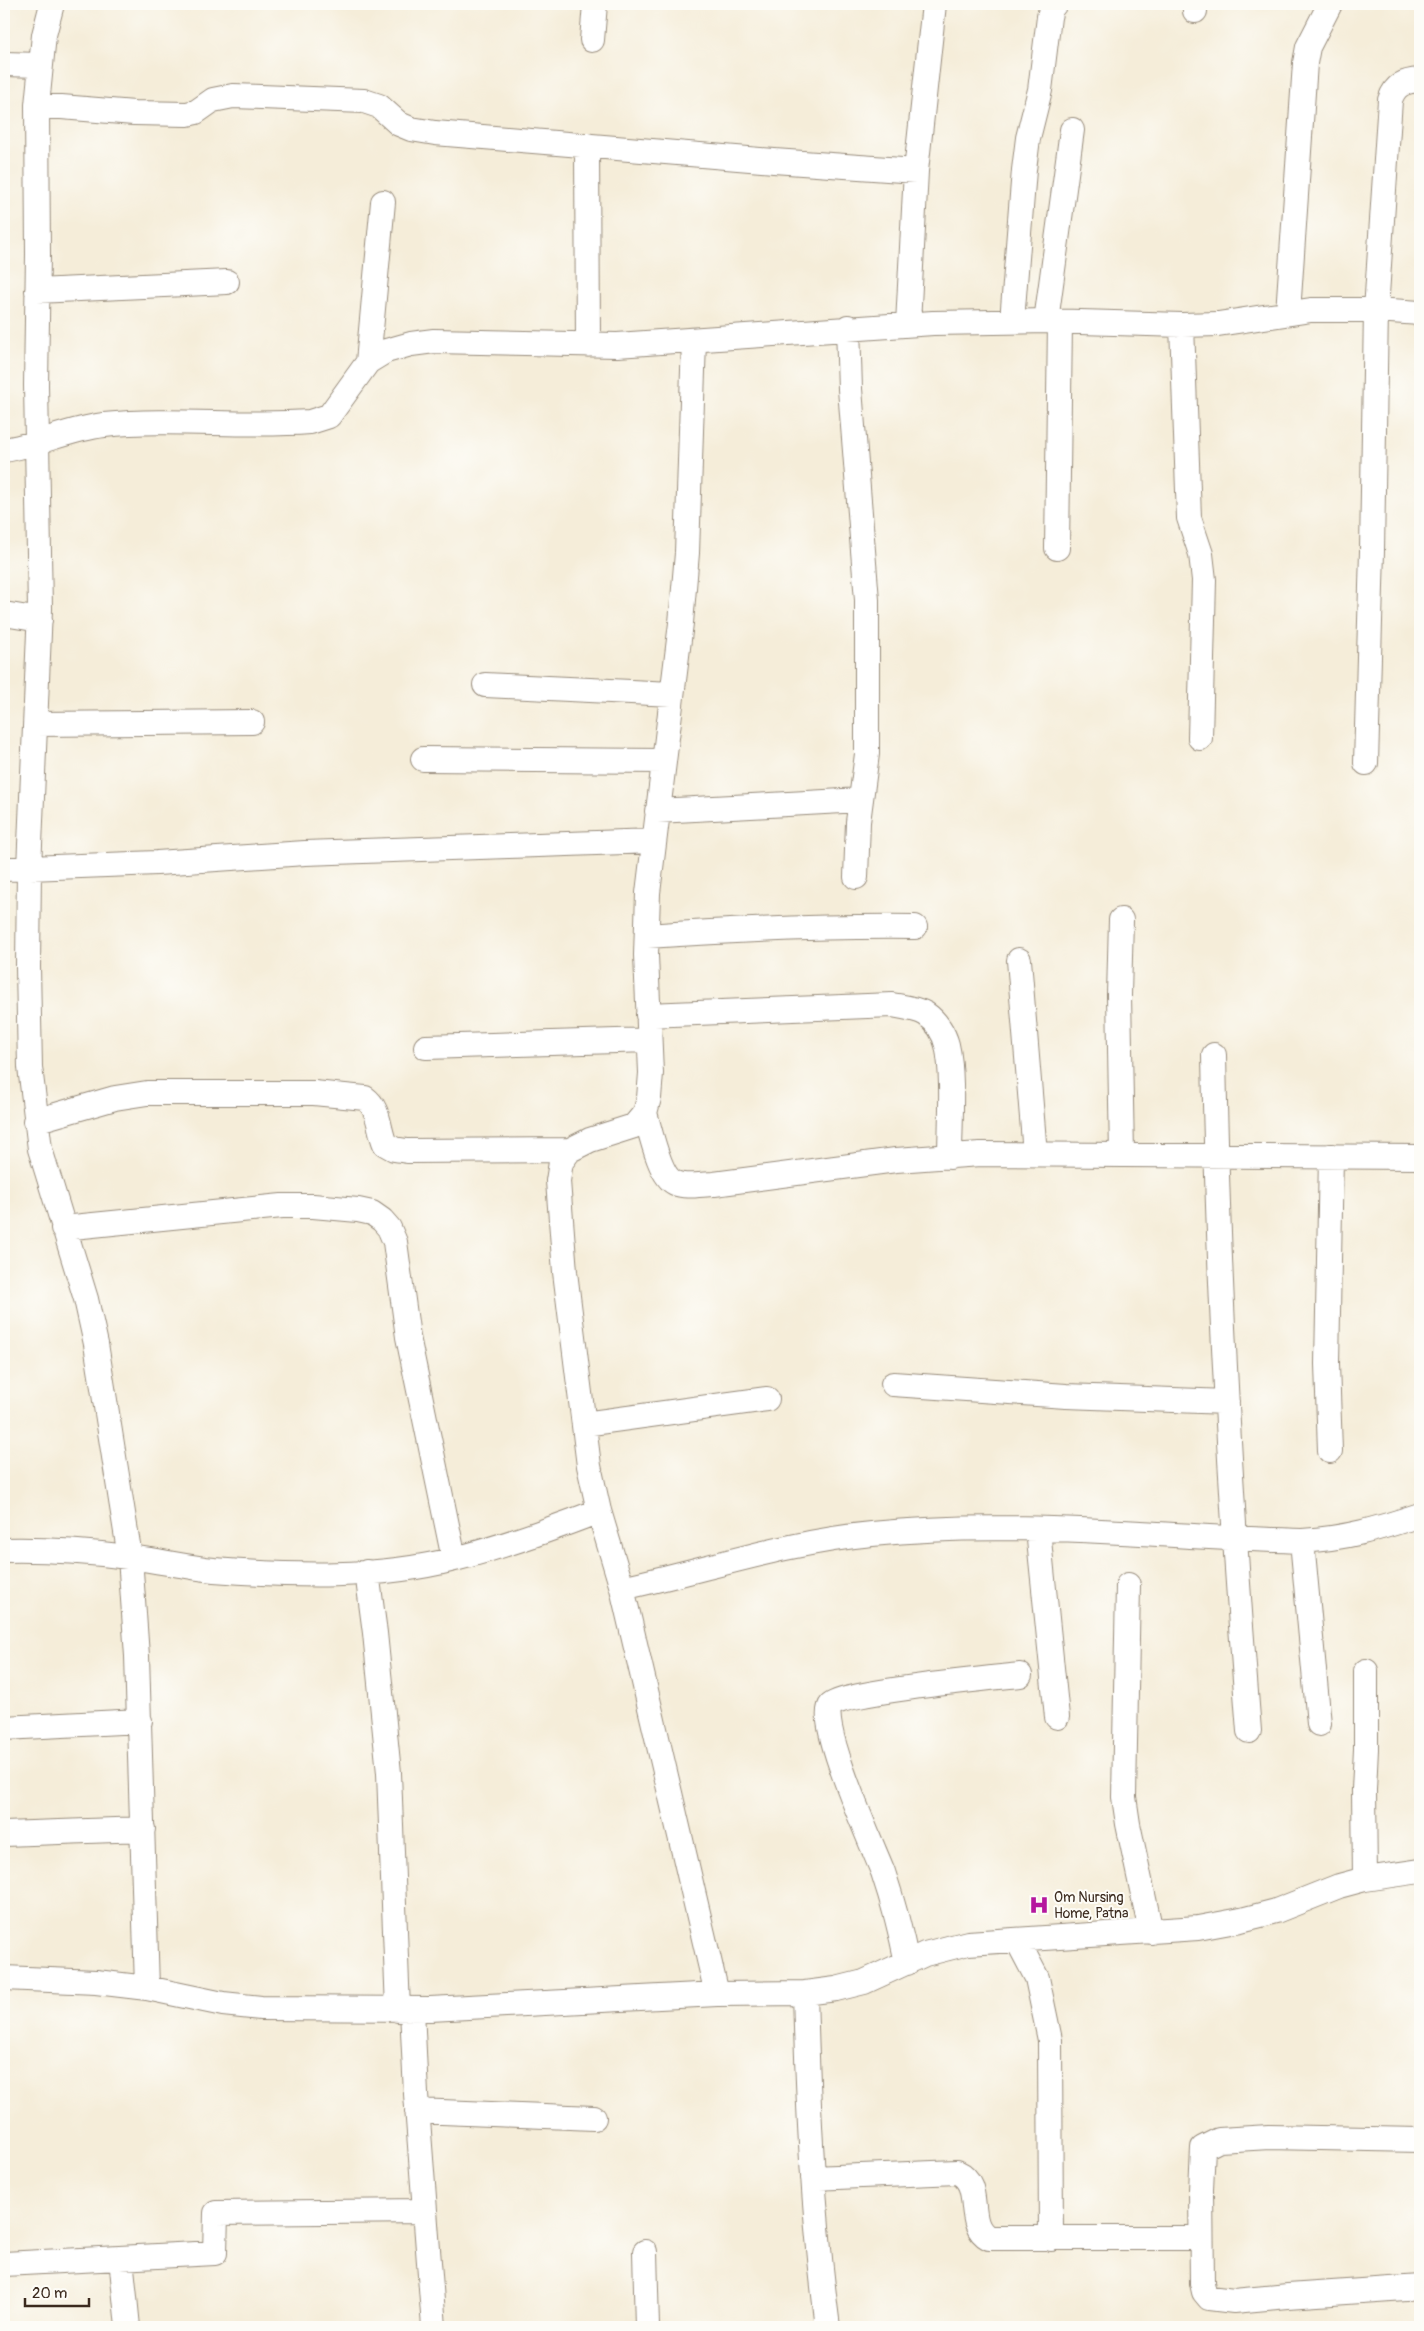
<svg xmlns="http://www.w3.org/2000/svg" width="1424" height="2331" font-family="Pangolin,sans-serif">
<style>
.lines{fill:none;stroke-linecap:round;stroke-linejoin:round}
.minor-casing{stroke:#988c7c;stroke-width:26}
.minor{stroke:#fff;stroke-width:24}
.labels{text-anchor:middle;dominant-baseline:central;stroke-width:4;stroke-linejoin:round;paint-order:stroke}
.poi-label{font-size:14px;fill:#3b2a1e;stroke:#fdfcf7;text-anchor:start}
</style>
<rect width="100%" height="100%" fill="#fdfcf7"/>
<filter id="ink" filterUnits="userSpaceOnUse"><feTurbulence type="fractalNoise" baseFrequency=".02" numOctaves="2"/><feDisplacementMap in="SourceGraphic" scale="10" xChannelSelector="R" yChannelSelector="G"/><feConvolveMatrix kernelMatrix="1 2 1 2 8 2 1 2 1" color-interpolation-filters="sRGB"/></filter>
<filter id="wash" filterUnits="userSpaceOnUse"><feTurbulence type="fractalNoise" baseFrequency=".0096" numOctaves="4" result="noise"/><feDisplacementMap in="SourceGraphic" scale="20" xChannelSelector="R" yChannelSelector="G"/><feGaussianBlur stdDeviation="1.12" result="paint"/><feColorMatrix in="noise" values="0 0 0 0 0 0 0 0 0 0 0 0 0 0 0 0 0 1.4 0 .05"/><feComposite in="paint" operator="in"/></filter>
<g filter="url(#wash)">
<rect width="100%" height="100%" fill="#f5edd9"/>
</g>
<g filter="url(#ink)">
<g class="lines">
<defs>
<path id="minor" d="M52,4l-8,31 -7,70 1,149 -2,131 4,224 -11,259 -1,99 2,100 10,82 46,150 10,45 34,213 7,99 10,332
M1195,11v-7
M592,40l3,-36
M4,64l36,1
M37,105l97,8 53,1 9,-2 17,-12 20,-4 131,5 15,5 20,18 12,5 24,4 339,28 142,10
M587,145l1,200
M37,291l190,-9
M1288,313l17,-250 3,-16 22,-43
M1012,321l12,-151 4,-32 12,-48 9,-73 2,-8 4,-5
M1046,321l26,-191
M908,324l8,-153 18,-167
M1182,325l7,193 12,36 3,26 -4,158
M848,327l2,62 17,211v154l-9,68 -2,55
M694,340l-7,213 -6,70 -33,270 -2,62 5,118 -2,25 -4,15 -11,13 -44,14 -20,10 -9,12 -3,19 7,91 24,194 10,45 23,77 95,406
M368,362l15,-160
M4,450c34,-5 65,-21 100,-25 68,-7 138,2 206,-3l19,-6 39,-54 18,-11 25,-7 23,-3 183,4 316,-22 113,-2 136,4 36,-1 93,-14h65l44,3
M1057,548l3,-226
M4,614l36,6
M485,685l187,9
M36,724l216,-2
M423,759l241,2
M1366,763l6,-212 4,-241 14,-210c5,-15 14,-19 30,-20
M657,811l204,-11
M4,869l153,-6 148,-10 349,-12
M1121,920l-2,75 3,159
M647,936c90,-6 178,-10 268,-9
M1019,960l16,194
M648,1015l244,-10c11,2 24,3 34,9 10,7 18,19 21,31 7,30 3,80 3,112
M426,1047l223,-7
M1214,1055c4,226 17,451 35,676
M645,1113c5,16 14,63 30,70 11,5 27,1 39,1l182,-24 84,-6 440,3
M35,1121l80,-23 32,-5h167l51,5c15,11 13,30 20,46l9,5 13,2 163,-1
M63,1228l219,-22h31l45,4 14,3 10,7 7,8 6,14 13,95 46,222
M893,1384l173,12 161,6
M584,1424l183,-25
M1330,1451l-3,-87 4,-208
M1038,1530l19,187
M1302,1541l17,183
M4,1550c41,-1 83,2 124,7 29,3 57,10 86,13 79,6 164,9 241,-11 50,-13 97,-30 144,-48
M367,1572l8,61 14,140 9,237
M1128,1585l-4,212 4,27 23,108
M622,1588c83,-18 165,-46 250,-54 143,-15 287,3 430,7 46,-3 75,-12 118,-26
M4,1728l136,-7
M4,1834l139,-5
M1365,1879l-1,-89 2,-41v-78
M1017,1940l20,38 13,62 1,199
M907,1963c-6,-31 -14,-61 -24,-91 -9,-23 -67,-151 -52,-167 13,-13 161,-27 189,-30
M4,1978l92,4 51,6 76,16 38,4 169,1 287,-15 88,-1 31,-4 28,-7 61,-28 43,-11 230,-15 43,-8 35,-9 63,-25 26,-7 55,-8
M805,1993c3,112 8,223 23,334
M412,2010l4,84 18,233
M417,2111l177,7
M1420,2140l-151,-3 -50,3 -16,8 -2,42 1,93 2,9 5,6 25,3 54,-5 132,-9
M813,2178l144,-6c28,12 6,52 32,66h212
M645,2252l2,75
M121,2258l7,69
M4,2264l211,-11 1,-40 209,-2"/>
</defs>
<use href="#minor" class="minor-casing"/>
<use href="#minor" class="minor"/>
</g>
</g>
<defs>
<symbol id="hospital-bare" viewBox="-9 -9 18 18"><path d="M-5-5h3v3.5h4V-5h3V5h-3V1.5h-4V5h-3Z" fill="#b5179e" stroke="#fdfcf7" stroke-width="2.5" paint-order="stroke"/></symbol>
</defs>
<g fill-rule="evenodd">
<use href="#hospital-bare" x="1025" y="1891" width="28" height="28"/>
</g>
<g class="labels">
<g class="poi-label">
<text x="1054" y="1897">Om Nursing<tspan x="1054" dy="16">Home, Patna</tspan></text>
</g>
</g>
<rect width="1424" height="2331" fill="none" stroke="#fdfcf7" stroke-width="20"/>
<path d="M25 2298v8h64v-8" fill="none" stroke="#3b2a1e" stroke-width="2.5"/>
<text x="32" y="2298" font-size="15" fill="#3b2a1e" stroke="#fdfcf7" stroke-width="4" paint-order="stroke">20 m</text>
</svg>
